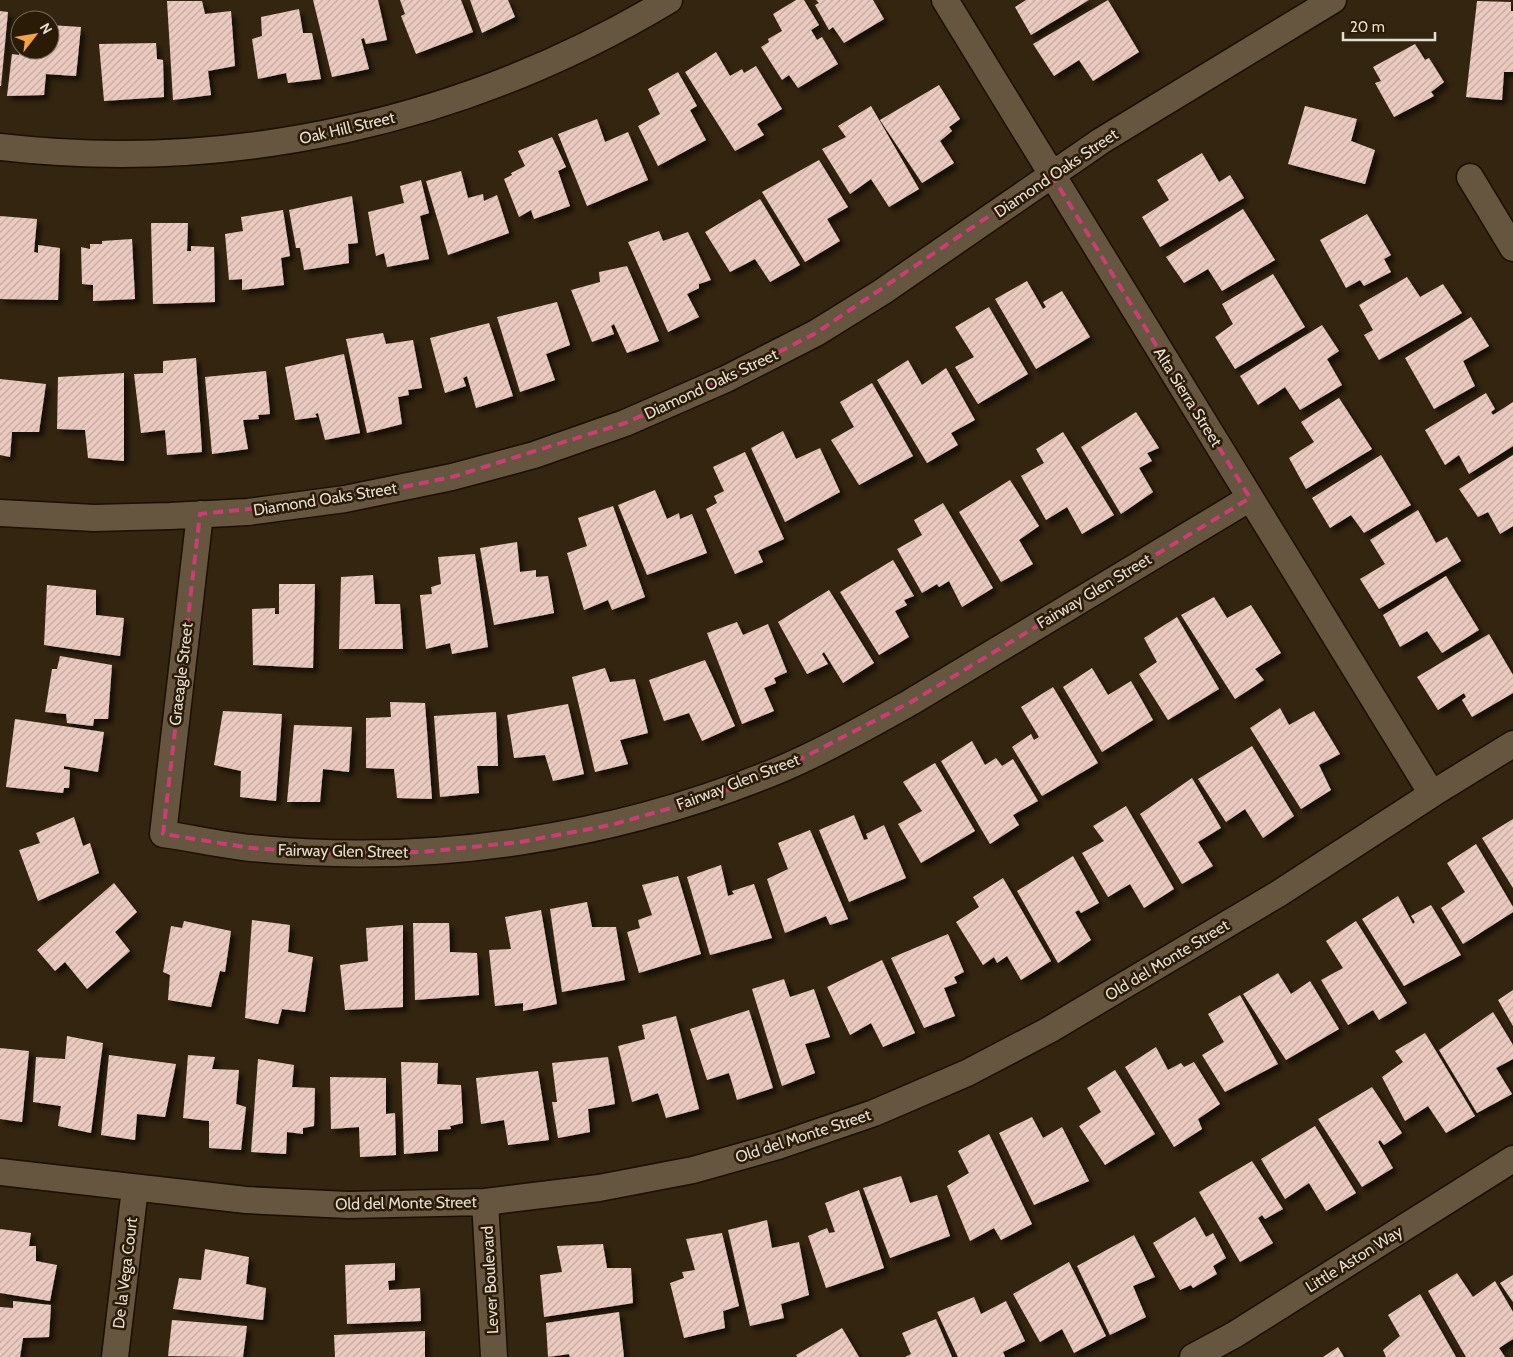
<svg xmlns="http://www.w3.org/2000/svg" width="1513" height="1357" font-family="Cabin,sans-serif">
<style>
.building{fill:url(#building-hatch);filter:url(#shadow)}
.lines{fill:none;stroke-linecap:round;stroke-linejoin:round}
.minor-casing{stroke:#1b0e00;stroke-width:29}
.minor{stroke:#66553f;stroke-width:26}
.marked{fill:none;stroke:#c93f73;stroke-width:4;stroke-dasharray:10 6;stroke-linejoin:round}
.labels{text-anchor:middle;dominant-baseline:central;stroke-width:5;stroke-linejoin:round;paint-order:stroke}
.street-label{font-size:16px;fill:#e7ddd1;stroke:#2a1b06}
</style>
<defs>
<pattern id="building-hatch" width="6" height="6" patternUnits="userSpaceOnUse" patternTransform="scale(1.25)"><rect width="6" height="6" fill="#ebcabf"/><path d="M-1 1l2-2M0 6l6-6M5 7l2-2" fill="none" stroke="#c2a89f"/></pattern>
<filter id="shadow"><feDropShadow dx="4.5" dy="4.5" stdDeviation="2.5" flood-color="#0009"/></filter>
</defs>
<rect width="100%" height="100%" fill="#342510"/>
<path class="building" d="M313,0h65l9,40 -21,4 -2,-6 -3,1 8,30 -37,8z
M400,0h61l12,32 -57,22 -15,-38 4,-2z
M470,0h38l7,17 -33,16z
M796,0h8l15,25 -8,5 6,10 5,-3 16,27 -40,24 -9,-13 -7,5 -21,-33 8,-5 -1,-3 14,-8 -9,-17z
M816,0h57l11,19 -40,24 -11,-16 -4,3 -14,-25 4,-2z
M1026,0h63l-58,35 -16,-28z
M1108,0l31,52 -46,29 -14,-21 -25,16 -21,-32z
M167,1h35l3,13 26,-3 4,55 -27,5 3,24 -38,5z
M1477,1l34,1v9h2v61h-9l-2,28 -36,-3z
M299,9l4,24h9l9,46 -33,4 -2,-10 -28,6 -6,-40 10,-3 -1,-19z
M0,11l8,1 -7,74h-1z
M50,25l31,2 -5,49 -30,-2 -2,21 -37,1 5,-42 7,1v-5h31z
M156,43l1,16 6,1 1,37 -60,4 -5,-57z
M1415,44l10,16 4,-2 15,24 -13,10 3,4 -40,21 -19,-34 6,-2 -8,-14z
M716,52l14,24 12,-7 2,4 12,-7 26,43 -25,15 7,11 -29,16 -50,-79z
M678,72l19,34 -7,4 16,30 -48,26 -20,-40 22,-12 -12,-25z
M939,85l21,34 -11,8 3,4 -12,10 14,22 -32,20 -42,-63z
M871,106l48,83 -30,18 -18,-28 -21,15 -28,-45 24,-12 -8,-11z
M1305,106l52,13 -6,22 24,9 -10,34 -77,-20z
M597,119l8,23 23,-10 20,48 -61,26 -29,-72z
M552,137l14,30 -8,4 12,35 -36,13 -3,-9 -12,7 -15,-38 8,-4 -1,-2 14,-7 -7,-15z
M1202,153l17,29 11,-7 14,23 -84,49 -18,-30 27,-17 -12,-20z
M819,160l29,47 -21,12 13,22 -35,21 -43,-70z
M461,171l7,27 15,-4 1,7 13,-6 12,38 -61,22 -22,-74z
M421,180l8,33 -9,3 9,43 -42,8 -3,-14 -8,3 -8,-44 36,-9 -4,-17z
M352,196l6,47 -10,1 1,19 -45,7 -4,-22h-4l-7,-38z
M760,199l40,66 -30,17 -15,-23 -25,13 -25,-40z
M1243,209l32,51 -53,31 -14,-22 -24,14 -18,-26z
M283,210l7,46 -9,2 3,27 -42,5v-11l-13,1 -4,-46 18,-3 -2,-14z
M1367,214l24,41 -7,4 7,13 -27,14 -4,-6 -14,8 -26,-48z
M0,216l37,3 -3,33 4,1v-8l22,3 -2,52 -58,-1z
M151,223h37l-1,28h4v-5l23,1 1,55 -62,2z
M659,231l4,10 25,-9 23,48 -12,4v4l-12,6 12,23 -31,15 -40,-90z
M132,239l3,60 -42,2v-16l-11,-1 -1,-37 9,2v-5h12v-3z
M627,266l32,75 -32,12 -13,-29 -3,2 3,8 -22,8 -21,-52 29,-8 -1,-10z
M1273,274l32,53 -70,42 -20,-32 18,-13 -11,-20z
M1407,277l13,20 23,-13 19,29 -83,47 -15,-25 9,-5 -14,-25z
M1027,281l16,28 3,-2 -3,-5 19,-11 28,46 -54,32 -41,-70z
M557,302l13,43 -24,9 9,26 -35,12 -23,-75z
M989,307l39,67 -50,30 -23,-37 19,-10 -19,-30z
M1471,317l18,29 -26,15 12,25 -41,23 -29,-51z
M489,323l24,73 -37,12 -9,-32 -4,2 3,8 -21,7 -15,-55z
M1322,325l17,26 -12,8 15,26 -42,25 -15,-23 -27,18 -18,-29z
M383,333l3,11 27,-4 9,48 -14,2 1,5 -11,2 4,27 -35,9 -21,-94z
M344,354l16,79 -35,7 -7,-27 -3,1 2,3 -22,3 -10,-53z
M196,358l6,94 -35,3 -2,-25 -24,3 -7,-59 29,-1v-12z
M908,360l14,25 24,-17 29,52 -24,13 7,12 -31,18 -50,-83z
M266,371l4,43 -12,1 1,4 -16,1 5,29 -36,5 -7,-77z
M124,373v88l-36,-3 -3,-28 -28,-1 1,-52z
M0,379l46,5 -7,48h-27l-2,25 -10,-2z
M872,383l41,73 -54,29 -28,-45 23,-13 -14,-25z
M1486,393l9,16 -4,3 2,3 20,-13v44l-44,28 -10,-19 -14,10 -20,-35z
M1339,398l33,51 -66,40 -17,-31 25,-16 -13,-20z
M1136,412l23,36 -12,5 5,8 -13,7 14,24 -32,22 -40,-67z
M783,431l13,28 24,-11 20,44 -55,30 -34,-74z
M1063,432l51,83 -32,19 -15,-27 -21,13 -25,-44 23,-13 -8,-14z
M745,452l39,87 -26,12 5,11 -28,12 -29,-65 11,-6 -3,-7 10,-5 -11,-24z
M1381,455l30,50 -47,28 -13,-18 -21,13 -18,-30z
M1513,455v71l-13,8 -12,-22 -10,5 -19,-28z
M1010,480l29,46 -20,14 14,24 -32,18 -42,-70z
M655,490l12,29 12,-6 1,6 12,-5 15,39 -60,22 -29,-70z
M943,503l50,85 -31,19 -13,-26 -10,6 -2,-3 -15,9 -25,-44 25,-14 -8,-15z
M613,506l32,91 -33,13 -4,-10 -24,10 -17,-57 20,-7 -9,-28z
M1418,510l18,33 11,-6 14,24 -82,48 -19,-30 25,-15 -15,-24z
M517,542l3,30 16,-2v7l12,-1 6,37 -60,12 -14,-77z
M475,554l13,93 -36,7 -2,-11 -24,6 -6,-54 12,-1 -1,-7 10,-3 -3,-27z
M893,560l21,36 -10,4 3,5 -12,6 14,26 -30,18 -39,-63z
M373,575l2,29h25l3,45h-64l2,-72z
M1446,576l33,54 -37,23 -15,-22 -27,16 -17,-32z
M279,584h36l-2,84 -60,-3 -1,-56 23,-1v6h4z
M47,585l49,5v25l28,3 -4,38 -76,-11z
M829,590l45,73 -31,20 -19,-31 -2,2 6,10 -21,10 -29,-52z
M1214,597l13,21 24,-13 30,48 -26,16 9,11 -29,19 -54,-84z
M1177,617l42,72 -51,31 -29,-46 18,-12 -13,-24z
M737,622l6,13 25,-11 19,48 -13,6 2,5 -12,5 10,23 -32,13 -35,-91z
M1489,634l24,41v18l-41,24 -10,-17 4,-3 -2,-4 -26,17 -21,-33z
M60,656l52,9 -4,54h-14l-1,7 -26,-3 -1,-9 -21,-2 7,-43h5z
M705,660l30,66 -33,15 -13,-28 -25,8 -15,-41z
M605,668l5,14 25,-3 13,54 -28,7 8,24 -33,8 -23,-95z
M1092,668l16,27 23,-14 22,39 -51,32 -39,-65z
M1053,687l45,76 -56,33 -30,-49 19,-13 3,6 5,-3 -18,-30z
M390,702l35,1 7,96 -35,-1 -3,-29 -28,-1v-50l25,-1z
M568,704l16,70 -31,7 -8,-26 -31,3 -7,-43z
M1280,708l9,17 25,-14 26,43 -21,11 12,25 -30,19 -51,-81z
M223,711l59,3 -6,87 -36,-4 1,-26 -27,-6z
M496,712l2,54h-21l2,27 -39,4 -6,-81z
M15,719l89,13 -6,40 -34,-6v3l6,1 -1,18h-5l-1,5 -57,-6z
M294,725l58,2 -3,45 -26,-3 -3,33h-33z
M972,741l13,24 11,-7 6,8 11,-7 25,42 -25,14 6,10 -29,19 -49,-83z
M1252,746l42,70 -31,22 -18,-29 -19,13 -28,-43z
M935,763l40,68 -54,32 -23,-39 24,-13 -19,-29z
M1192,778l29,50 -23,14 15,24 -31,18 -42,-70z
M1126,806l48,83 -30,19 -14,-24 -22,13 -26,-44 22,-12 -11,-15z
M854,815l10,25 4,-1 -2,-5 18,-9 22,53 -57,24 -30,-72z
M74,817l9,29 7,-3 9,30 -61,28 -19,-51 21,-7 -4,-10z
M1513,819v69l-31,-50z
M810,830l38,89 -18,6 -4,-9 -41,17 -18,-54 21,-10 -10,-26z
M1476,844l37,63v5l-50,32 -22,-36 24,-16 -18,-29z
M1073,856l26,47 -18,10 -2,-3 -4,2 16,28 -33,23 -41,-72z
M721,865l7,31 6,-2 -2,-3 22,-7 18,54 -62,17 -23,-78z
M678,876l23,78 -62,19 -12,-41 13,-4 -2,-8 14,-5 -10,-30z
M1003,878l48,83 -30,19 -14,-24 -10,7 -3,-6 -11,8 -27,-43 23,-15 -6,-10z
M114,883l23,29 -22,20 15,19 -43,38 -22,-27 -10,9 -18,-21z
M1398,896l15,28 2,-2 -4,-6 20,-11 30,50 -57,31 -42,-67z
M587,902l5,25h24l9,53 -63,12 -12,-83z
M541,910l16,94 -34,7v-8l-28,3 -6,-56 22,-1 -6,-32z
M252,920l38,5 -2,27 25,5 -8,55 -23,-3 -4,15 -33,-6z
M184,921l47,10 -6,41 -5,-1 -9,36 -43,-7 2,-25 -7,-3 8,-46 11,2z
M1356,921l51,82 -28,17 -6,-10 -25,15 -27,-45 22,-12 -17,-27z
M413,923h36l1,29 27,1 2,42 -64,5z
M403,925v82l-58,3 -5,-45 28,-4 -2,-33z
M948,934l16,38 -10,5 3,6 -13,5 11,28 -31,12 -33,-70z
M882,960l33,73 -32,14 -12,-24 -21,12 -23,-48z
M1278,973l13,21 19,-13 29,48 -53,31 -43,-66z
M784,979l6,18 24,-8 16,48 -25,7 10,29 -33,13 -30,-97z
M1513,990v36l-15,-26z
M1240,995l38,69 -53,28 -23,-37 22,-13 -16,-28z
M749,1010l24,78 -36,12 -8,-27 -22,7 -17,-51z
M1493,1012l20,33v14l-17,9 16,26 -35,19 -38,-63z
M676,1016l23,93 -33,9 -8,-25 -26,9 -14,-56 27,-7 -3,-14z
M1425,1033l50,83 -29,17 -18,-27 -23,15 -23,-44 21,-15 -8,-11z
M67,1036l36,7 -12,90 -33,-7 3,-20 -28,-4 3,-45 29,2z
M1156,1047l12,23 13,-7 3,4 10,-5 26,42 -22,15 4,10 -28,18 -49,-80z
M0,1048l29,3 -7,71 -22,-3z
M109,1055l67,9 -11,53 -28,-3 -2,26 -34,-5z
M188,1055l27,2 -3,12 27,1 -3,34 10,3 -5,43 -32,-2v-27l-26,-3z
M608,1057l7,47 -27,5 2,23 -32,6 -6,-36h5l-5,-39z
M258,1059l36,6 -2,22 23,1 -1,38 -11,2v6l-16,-2 -1,22 -35,-2z
M401,1062l37,1 -1,21 24,1 2,38 -13,3 1,3 -13,1v21l-34,3z
M1115,1070l40,64 -50,31 -26,-39 22,-14 -14,-24z
M538,1071l11,69 -41,5 -4,-25 -23,4 -5,-46z
M330,1077l56,1v36l9,-1 1,42 -36,2 -1,-30 -28,2z
M1372,1087l30,46 -18,12 -4,-5 -2,2 15,26 -31,19 -44,-68z
M1032,1117l11,21 19,-11 27,54 -55,24 -35,-72z
M1315,1126l41,67 -30,18 -17,-28 -24,16 -24,-40z
M989,1134l43,90 -31,16 -7,-12 -24,13 -23,-55 22,-13 -11,-22z
M1252,1161l31,48 -18,10 -3,-4 -4,3 15,25 -33,19 -41,-70z
M901,1176l9,27 27,-8 13,41 -60,22 -27,-70z
M859,1190l25,78 -58,20 -18,-52 19,-8 2,5 6,-1 -10,-29z
M1195,1217l11,20 7,-4 13,25 -13,8 4,8 -24,14 -2,-3 -11,5 -27,-47z
M767,1220l5,28 27,-6 10,53 -28,9 3,14 -34,8 -22,-96z
M0,1229l31,4 -2,13h7v15l21,4 -7,36 -50,-8z
M722,1233l17,73 -16,5 2,17 -41,10 -14,-55 14,-5 -2,-6 13,-2 -9,-31z
M1134,1235l21,42 -22,9 13,31 -36,18 -33,-69z
M603,1244l4,24h24l2,35 -89,14 -4,-42 22,-3 -5,-26z
M205,1249l44,8 -3,27 20,4 -3,32 -90,-11 6,-31 22,2z
M1069,1262l37,74 -32,17 -12,-24 -22,13 -27,-48z
M395,1263v17l-7,1 1,9 31,-2 1,33 -74,3 -2,-59z
M1457,1273l16,24 22,-16 18,31v27l-14,9 6,9h-39l-38,-66z
M1513,1275v27l-13,-19z
M1420,1294l36,63h-70l-3,-7 17,-14 -12,-21z
M974,1297l7,17 25,-13 19,40 -22,11 2,5h-47l-21,-45z
M13,1301l38,4 -2,32 -26,1 -3,19h-20v-50l13,1z
M619,1312l5,45h-54l-1,-3 -21,3 -2,-34z
M936,1319l16,38h-47l6,-3 -9,-21z
M172,1320l75,6 -4,31 -75,-1z
M842,1328l17,29h-62l-1,-2z
M425,1331v26h-90l-1,-22z
M1338,1347l6,10h-21z"/>
<g class="lines">
<defs>
<path id="minor" d="M945,0l487,794
M0,147c234,27 468,-26 669,-147
M1470,177l43,71
M0,513l94,5 76,-2 78,-4 97,-13 107,-22 82,-22 91,-32 101,-44 90,-46 66,-41 219,-151 232,-141
M200,514l-37,320c29,4 59,11 88,14 179,18 362,-9 528,-78 45,-19 89,-44 132,-68l339,-204
M0,1172l246,28 102,5 137,-3 114,-14 94,-18 85,-24 96,-33 93,-40 82,-43 229,-136 154,-100 81,-50
M485,1202l9,155
M115,1357l20,-169
M1193,1357l41,-22 279,-176"/>
</defs>
<use href="#minor" class="minor-casing"/>
<use href="#minor" class="minor"/>
</g>
<path class="marked" d="M1051,174l199,324 -339,204 -132,68 -83,31 -85,24 -91,17 -97,10 -89,1 -83,-5 -88,-14 37,-320 145,-15 107,-22 173,-54 101,-44 90,-46z"/>
<g class="labels">
<g class="street-label">
<text transform="translate(347 128) rotate(-13)">Oak Hill Street</text>
<text transform="translate(1056 173) rotate(-34)">Diamond Oaks Street</text>
<text transform="translate(711 384) rotate(-25)">Diamond Oaks Street</text>
<text transform="translate(1188 397) rotate(58)">Alta Sierra Street</text>
<text transform="translate(325 499) rotate(-9)">Diamond Oaks Street</text>
<text transform="translate(1094 591) rotate(-31)">Fairway Glen Street</text>
<text transform="translate(181 674) rotate(-83)">Graeagle Street</text>
<text transform="translate(738 782) rotate(-21)">Fairway Glen Street</text>
<text transform="translate(343 851) rotate(1)">Fairway Glen Street</text>
<text transform="translate(1167 960) rotate(-31)">Old del Monte Street</text>
<text transform="translate(803 1136) rotate(-18)">Old del Monte Street</text>
<text transform="translate(406 1203) rotate(-1)">Old del Monte Street</text>
<text transform="translate(1354 1259) rotate(-32)">Little Aston Way</text>
<text transform="translate(125 1273) rotate(-83)">De la Vega Court</text>
<text transform="translate(490 1280) rotate(-93)">Lever Boulevard</text>
</g>
</g>
<g transform="translate(35 35) rotate(59)"><circle r="24" fill="#2a1b06" stroke="#766957"/>
<path d="M0-4L9 19L0 12L-9 19Z" fill="#f4a344"/>
<text y="-8" font-size="14" font-weight="bold" text-anchor="middle" fill="#e7ddd1">N</text>
</g>
<path d="M1343 32v8h92v-8" fill="none" stroke="#e7ddd1" stroke-width="2.5"/>
<text x="1350" y="32" font-size="15" fill="#e7ddd1" stroke="#2a1b06" stroke-width="4" paint-order="stroke">20 m</text>
</svg>
